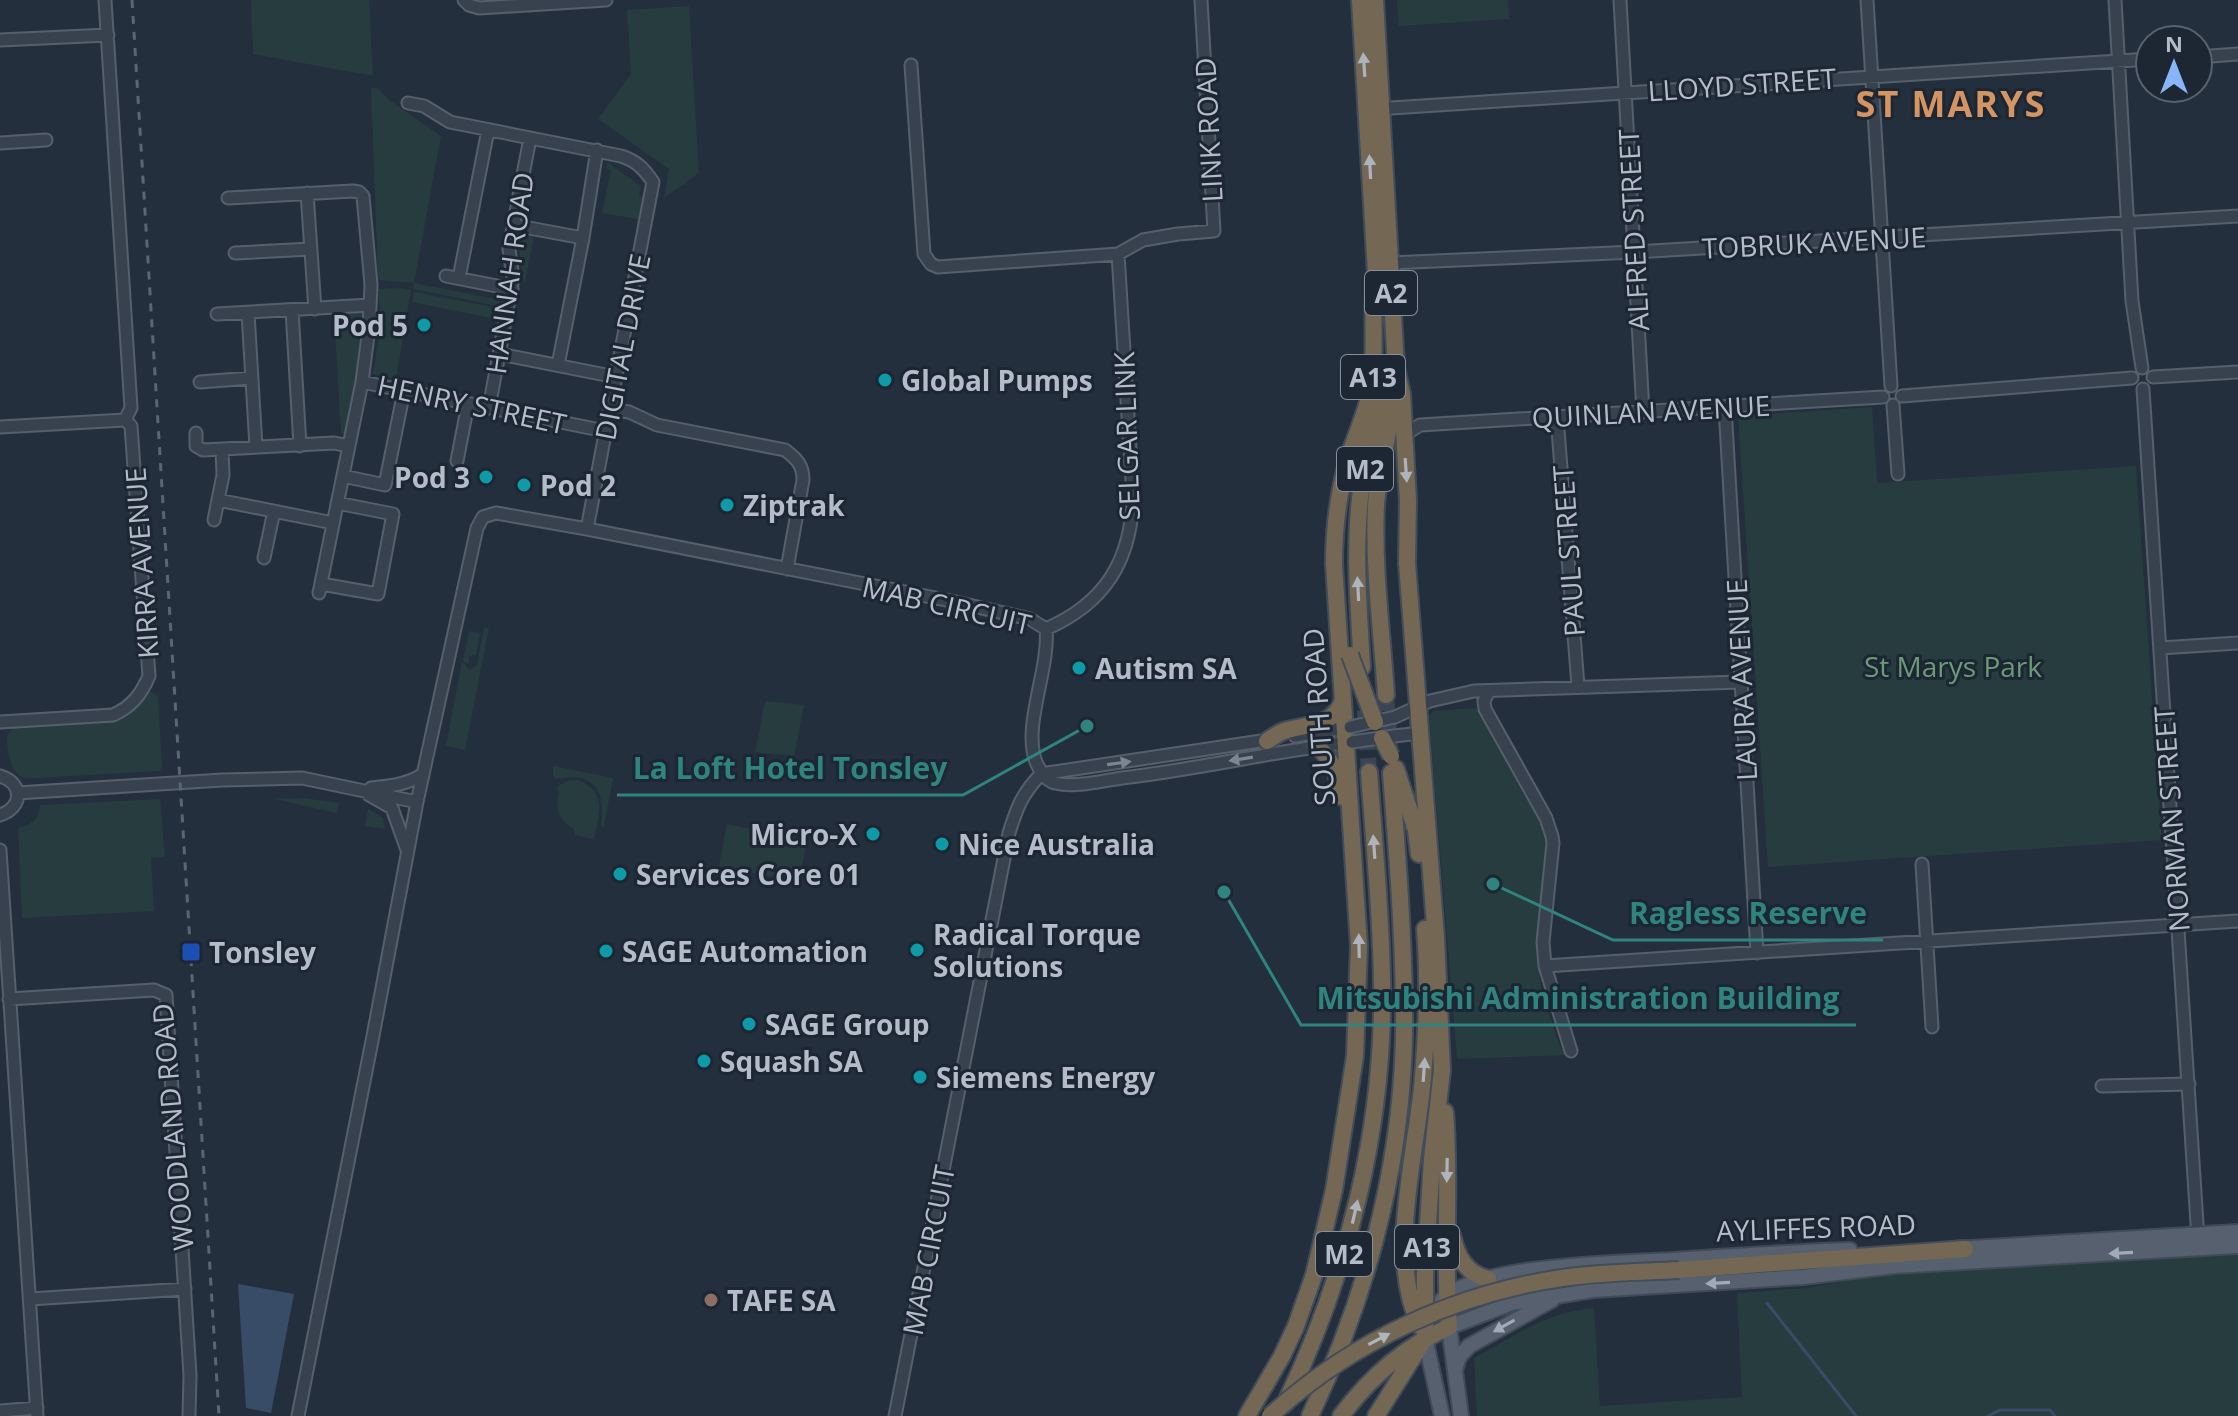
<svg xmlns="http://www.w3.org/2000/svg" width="2238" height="1416" font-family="'Open Sans',sans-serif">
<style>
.green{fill:#263c3f}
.water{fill:#394c67}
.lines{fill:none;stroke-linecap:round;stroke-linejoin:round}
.stream{stroke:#394c67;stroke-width:3}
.highway-tunnel{stroke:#3a4453;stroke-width:16;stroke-dasharray:16 8;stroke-linecap:butt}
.minor-casing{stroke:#565f6c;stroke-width:15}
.major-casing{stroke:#414a57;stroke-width:18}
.highway-casing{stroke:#434c59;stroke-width:20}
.minor{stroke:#38414e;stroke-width:11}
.major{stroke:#56606e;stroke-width:14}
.highway{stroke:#746855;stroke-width:16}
.rail{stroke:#5a6575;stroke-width:3;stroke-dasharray:8 8;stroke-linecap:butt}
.minor-bridge-casing{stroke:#565f6c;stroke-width:15;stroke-linecap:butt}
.highway-bridge-casing{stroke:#434c59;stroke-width:20;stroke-linecap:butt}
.minor-bridge{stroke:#38414e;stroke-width:11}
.highway-bridge{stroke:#746855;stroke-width:16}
.oneway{fill:#aeb4bd}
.oneway2{fill:#7c8592}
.oneway3{fill:#a1aab7}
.culture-dot{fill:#0f9aa8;stroke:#1d2633;stroke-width:3}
.transit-dot{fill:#1a4fb4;stroke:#1d2633;stroke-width:3}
.education-dot{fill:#8d6e63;stroke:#1d2633;stroke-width:3}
.labels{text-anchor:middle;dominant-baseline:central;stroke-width:6;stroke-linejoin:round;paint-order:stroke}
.shield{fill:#1d2633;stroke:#878f9c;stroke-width:2}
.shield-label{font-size:26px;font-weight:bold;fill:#b4bcc9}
.street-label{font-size:28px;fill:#b4bcc9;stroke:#1d2633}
.poi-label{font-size:28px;font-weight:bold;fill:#b4bcc9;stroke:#1d2633;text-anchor:start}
.park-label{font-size:28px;fill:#6b9a76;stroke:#1d2633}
.district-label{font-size:36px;font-weight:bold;letter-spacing:2px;fill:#d59563;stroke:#1d2633}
.leader{fill:none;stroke:#308480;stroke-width:3}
.callout-dot{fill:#308480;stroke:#1d2633;stroke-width:3}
.callout-label{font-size:30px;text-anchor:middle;font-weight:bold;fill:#308480;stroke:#1d2633;stroke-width:6;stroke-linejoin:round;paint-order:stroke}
</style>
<rect width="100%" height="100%" fill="#242f3e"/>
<path class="green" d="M251,0h118l4,76 -120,-22z
M1397,0h111l1,19 -110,7z
M689,6l10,167 -35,25 5,-29 -71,-50 33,-45 -4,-64z
M371,88h7l11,12 52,36 -27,147 86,17 -1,6 -86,-17 1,-6 -36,-3z
M607,163l5,1v2l29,20 -2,10 7,2 -5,26 -5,-1 1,-4 -35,-6 9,-43 -5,-2z
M522,234l12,2 -10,50 -5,-36z
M400,288l11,2 -15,89 -23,-5 8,-50 -3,-35z
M414,292l84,16 -2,11 -84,-17z
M359,311l5,1 4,5v11l-21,104 -6,2 -7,-122z
M1872,407l5,76 259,-17 26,374 -394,27 -30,-451z
M484,627l5,1 -24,122 -19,-4 16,-85 7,9 8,-5z
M469,631l11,2 -4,22 -7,1v7l-3,1 -3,-4z
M150,691l8,5 4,71 -2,4 -123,7c-7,0 -14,1 -20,-4 -7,-7 -12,-31 -9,-39 2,-5 6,-7 10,-9l99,-6 14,-7z
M765,701l39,4 -10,51 -39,-4z
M1473,708l5,1 67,118 3,12 -10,125 4,28 11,34 7,21 7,8 -110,4 -28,-343 5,-5z
M553,766l60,12 -9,48h-3c5,-35 -6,-55 -44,-47l-4,-3z
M578,780c30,13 21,33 16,59l-19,-4 -1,-6c-14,-7 -20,-21 -15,-36l-2,-4 2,-4 9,-4z
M303,798l36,5 -2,10 -62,-14z
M160,799l5,58 -14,1 3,53 -132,7 -4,-90c13,-2 21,-9 22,-23z
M368,809l15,9 2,11 -20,-3z
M727,824l80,16 -8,42 -80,-16z
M2238,1246v170h-761l-3,-58c37,-20 76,-48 120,-50l6,98 142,-9 -5,-104 70,-5 133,-25z"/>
<path class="water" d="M238,1284l56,10 -23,119 -25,-5z"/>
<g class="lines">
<path class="stream" d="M1767,1303l89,113
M1988,1416l12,-6h50l5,6"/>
<path class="highway-tunnel" d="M1386,695l4,55
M1365,710l4,62"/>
<defs>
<path id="minor" d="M105,0l26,408 -6,12
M464,0l5,5 10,3 127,-8
M1620,0l23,412
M1867,0l24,386
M2115,0l17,301 10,67
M0,40l108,-5
M2198,57l40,-3
M911,65l13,189 7,10 7,3 180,-13 25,-14 35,-6 36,-3 -13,-231
M408,103l16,3 26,16 171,34c16,5 23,13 32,26l-66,347
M1376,109l774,-50
M0,143l46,-3
M307,193l8,116
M228,198l125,-7 6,1 4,4 8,89 -2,43 -7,54 -43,211
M513,225l70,13 -25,127
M583,238l14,-88
M235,253l76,-4
M1390,263l245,-11 603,-36
M446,276l66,13
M459,278l29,-148
M292,310l8,136
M248,313l8,134
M217,314l153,-9
M500,354l116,23
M2153,377l85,-5
M200,382l51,-4
M362,382l243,49
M2143,389l55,850
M1902,396l230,-18
M1893,405l5,69
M1725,407l32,546
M489,408l24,-130 -4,-29 21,-111
M610,409l19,3 28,13 128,25c12,9 18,15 18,30l-16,89
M1557,417l21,269
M0,427l125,-7 6,6 18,250c-8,19 -18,31 -36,39l-113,7
M196,433v13l7,4 131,-7 15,3
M1404,439l5,-7 11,-7 463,-28
M457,461l11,-57
M343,476l42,9 19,-94
M218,500l115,23
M214,520l9,-45 -1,-25
M264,558l10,-47
M321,584l57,10 15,-80 -56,-11
M1046,629c59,-26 85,-68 87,-132l-15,-243
M2160,648l78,-5
M1489,691l-5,10 1,8 61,109 6,18 1,7 -10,99 2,24 26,85
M1395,717l35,-16 44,-10 266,-9
M1295,736l54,-9
M1394,736l26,-3
M1041,774l233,-35
M0,776c24,7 23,32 0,39
M371,788c18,-2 36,-3 52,-14
M17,793l205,-13 80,-2 115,24
M369,795l23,13 15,42
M0,850l37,566
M1922,864l10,163
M1545,966l693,-45
M9,999l145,-9 12,5 24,380 -1,41
M2102,1086l87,-2
M30,1299l155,-10
M0,1411l37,-3
M298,1416l75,-380 44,-234 60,-274 6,-11 13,-4 91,16 364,72 79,18 16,10c4,40 -24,97 -10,133 4,9 9,18 19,21 21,5 46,-2 67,-5 77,-9 153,-27 230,-36
M895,1416l114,-583c8,-26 13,-39 32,-59"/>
<path id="major" d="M1955,1249l283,-17
M1442,1300c35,-36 180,-37 231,-40 59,-4 118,-8 177,-10
M1425,1338l17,78
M1455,1370l4,-13 10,-11 83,-46
M1461,1416l-12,-89 63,-24 81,-13 210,-13 92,-11 343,-20"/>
<path id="highway" d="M1375,0l21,368 6,26 6,107 -1,62 29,375 6,132 -10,89 -7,116v63
M1362,667c-3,-56 -8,-113 -2,-169 4,-35 15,-69 19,-104
M1386,695c-4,-62 -13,-127 -10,-190 3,-39 15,-76 18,-115
M1267,741c5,-3 11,-8 17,-10 22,-7 50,-4 59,-31
M1318,747c16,15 20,29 24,50
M1396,769l20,61 3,24
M1452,1235c5,21 13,38 36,44
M1679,1270l286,-21
M1420,1326c-34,-73 -3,-172 3,-249 4,-49 6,-99 2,-148
M1285,1404c63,-132 100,-278 97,-424 -1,-69 -8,-139 -13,-208
M1247,1416l35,-60 14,-30 18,-51 20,-85 21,-134 4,-110 -25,-382c0,-36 4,-70 14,-104 7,-24 18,-46 23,-70 6,-39 -1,-78 5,-117l-16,-273
M1310,1416c61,-127 97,-271 94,-412 -1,-77 -7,-154 -13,-231
M1341,1416c29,-39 63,-69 108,-89 -6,-72 2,-144 -4,-215
M1376,1416l46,-73"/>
</defs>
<use href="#minor" class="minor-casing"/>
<use href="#major" class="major-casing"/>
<use href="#highway" class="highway-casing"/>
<use href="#minor" class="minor"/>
<use href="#major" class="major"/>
<use href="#highway" class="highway"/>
<path class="rail" d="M132,0l87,1416"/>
<defs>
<path id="minor-bridge" d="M1350,727l45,-10
M1352,742l42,-6"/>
<path id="highway-bridge" d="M1350,655l25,67
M1382,738l9,18
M1270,1416c83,-76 188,-124 299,-139 36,-5 73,-5 110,-7"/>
</defs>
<use href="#minor-bridge" class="minor-bridge-casing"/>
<use href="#highway-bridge" class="highway-bridge-casing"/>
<use href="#minor-bridge" class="minor-bridge"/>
<use href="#highway-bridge" class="highway-bridge"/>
</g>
<defs><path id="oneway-solid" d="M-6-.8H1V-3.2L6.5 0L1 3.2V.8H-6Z" transform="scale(2)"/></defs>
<g class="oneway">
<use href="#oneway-solid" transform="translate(1364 65) rotate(-94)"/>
<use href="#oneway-solid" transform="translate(1370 167) rotate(-93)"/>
<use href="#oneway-solid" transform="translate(1406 470) rotate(86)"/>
<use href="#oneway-solid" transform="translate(1358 589) rotate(-93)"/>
<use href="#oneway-solid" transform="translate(1374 847) rotate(-94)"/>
<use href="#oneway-solid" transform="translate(1359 946) rotate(-91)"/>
<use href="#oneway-solid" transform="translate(1424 1070) rotate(-86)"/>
<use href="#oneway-solid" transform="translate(1447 1170) rotate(91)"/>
<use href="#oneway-solid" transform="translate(1355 1212) rotate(-77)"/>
<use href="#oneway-solid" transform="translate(1379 1339) rotate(-28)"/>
</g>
<g class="oneway2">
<use href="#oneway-solid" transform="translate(1241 759) rotate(171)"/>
<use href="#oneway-solid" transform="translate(1119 763) rotate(-8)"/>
</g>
<g class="oneway3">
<use href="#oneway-solid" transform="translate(2121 1253) rotate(177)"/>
<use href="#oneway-solid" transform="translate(1718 1283) rotate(177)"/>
<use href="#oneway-solid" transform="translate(1504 1326) rotate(151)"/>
</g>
<g class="culture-dot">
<circle cx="424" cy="325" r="8"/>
<circle cx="885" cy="380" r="8"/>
<circle cx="486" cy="477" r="8"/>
<circle cx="524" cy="485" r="8"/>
<circle cx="727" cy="505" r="8"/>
<circle cx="1079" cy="668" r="8"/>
<circle cx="873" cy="834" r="8"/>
<circle cx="942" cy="844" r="8"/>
<circle cx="620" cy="874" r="8"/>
<circle cx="917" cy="950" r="8"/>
<circle cx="606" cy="951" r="8"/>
<circle cx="749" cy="1024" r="8"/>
<circle cx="704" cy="1061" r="8"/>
<circle cx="920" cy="1077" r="8"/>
</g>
<rect class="transit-dot" x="181" y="942" width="20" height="20" rx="4"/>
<circle class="education-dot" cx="711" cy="1300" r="8"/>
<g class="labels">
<g class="shield">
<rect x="1365" y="271" width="52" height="44" rx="6"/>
<rect x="1341" y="355" width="64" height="44" rx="6"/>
<rect x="1337" y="447" width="56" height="44" rx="6"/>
<rect x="1395" y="1225" width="64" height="44" rx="6"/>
<rect x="1316" y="1232" width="56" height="44" rx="6"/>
</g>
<g class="shield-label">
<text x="1391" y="293">A2</text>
<text x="1373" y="377">A13</text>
<text x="1365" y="469">M2</text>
<text x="1427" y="1247">A13</text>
<text x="1344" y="1254">M2</text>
</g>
<g class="street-label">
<text transform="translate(1742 84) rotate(-4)">LLOYD STREET</text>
<text transform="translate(1208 130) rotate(-93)">LINK ROAD</text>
<text transform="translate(1633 230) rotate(-93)">ALFRED STREET</text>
<text transform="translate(1814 242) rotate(-3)">TOBRUK AVENUE</text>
<text transform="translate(509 273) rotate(-82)">HANNAH ROAD</text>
<text transform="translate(622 347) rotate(-79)">DIGITAL DRIVE</text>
<text transform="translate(472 404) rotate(12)">HENRY STREET</text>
<text transform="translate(1651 411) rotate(-3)">QUINLAN AVENUE</text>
<text transform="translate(1126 436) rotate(-92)">SELGAR LINK</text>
<text transform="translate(1568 551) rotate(-94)">PAUL STREET</text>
<text transform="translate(141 563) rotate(-94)">KIRRA AVENUE</text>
<text transform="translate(947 605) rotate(13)">MAB CIRCUIT</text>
<text transform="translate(1741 680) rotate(-93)">LAURA AVENUE</text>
<text transform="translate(1318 717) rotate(-94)">SOUTH ROAD</text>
<text transform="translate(2171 819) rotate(-94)">NORMAN STREET</text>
<text transform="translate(172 1127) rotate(-95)">WOODLAND ROAD</text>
<text transform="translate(1816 1227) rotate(-2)">AYLIFFES ROAD</text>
<text transform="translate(928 1250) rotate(-79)">MAB CIRCUIT</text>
</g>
<g class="poi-label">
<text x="408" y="325" text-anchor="end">Pod 5</text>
<text x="901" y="380">Global Pumps</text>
<text x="470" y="477" text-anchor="end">Pod 3</text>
<text x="540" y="485">Pod 2</text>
<text x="743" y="505">Ziptrak</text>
<text x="1095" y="668">Autism SA</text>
<text x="857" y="834" text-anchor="end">Micro-X</text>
<text x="958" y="844">Nice Australia</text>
<text x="636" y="874">Services Core 01</text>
<text x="933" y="934">Radical Torque<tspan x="933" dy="32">Solutions</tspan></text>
<text x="622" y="951">SAGE Automation</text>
<text x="209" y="952">Tonsley</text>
<text x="765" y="1024">SAGE Group</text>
<text x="720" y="1061">Squash SA</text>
<text x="936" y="1077">Siemens Energy</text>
<text x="727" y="1300">TAFE SA</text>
</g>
<g class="park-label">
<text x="1953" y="666">St Marys Park</text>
</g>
<g class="district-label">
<text x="1951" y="103">ST MARYS</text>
</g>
</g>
<path class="leader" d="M1087 726L963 795H617M1493 884L1613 940H1883M1224 892L1301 1025H1856"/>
<g class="callout-dot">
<circle cx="1087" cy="726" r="8"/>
<circle cx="1493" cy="884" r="8"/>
<circle cx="1224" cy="892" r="8"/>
</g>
<g class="callout-label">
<text x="790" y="779">La Loft Hotel Tonsley</text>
<text x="1748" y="924">Ragless Reserve</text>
<text x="1578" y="1009">Mitsubishi Administration Building</text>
</g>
<g transform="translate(2174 64)"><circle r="38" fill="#1d2633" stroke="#59626f" stroke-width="2"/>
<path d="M0-6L14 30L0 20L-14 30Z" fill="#8ab4f8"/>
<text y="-12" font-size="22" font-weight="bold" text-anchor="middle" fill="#b4bcc9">N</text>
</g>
</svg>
